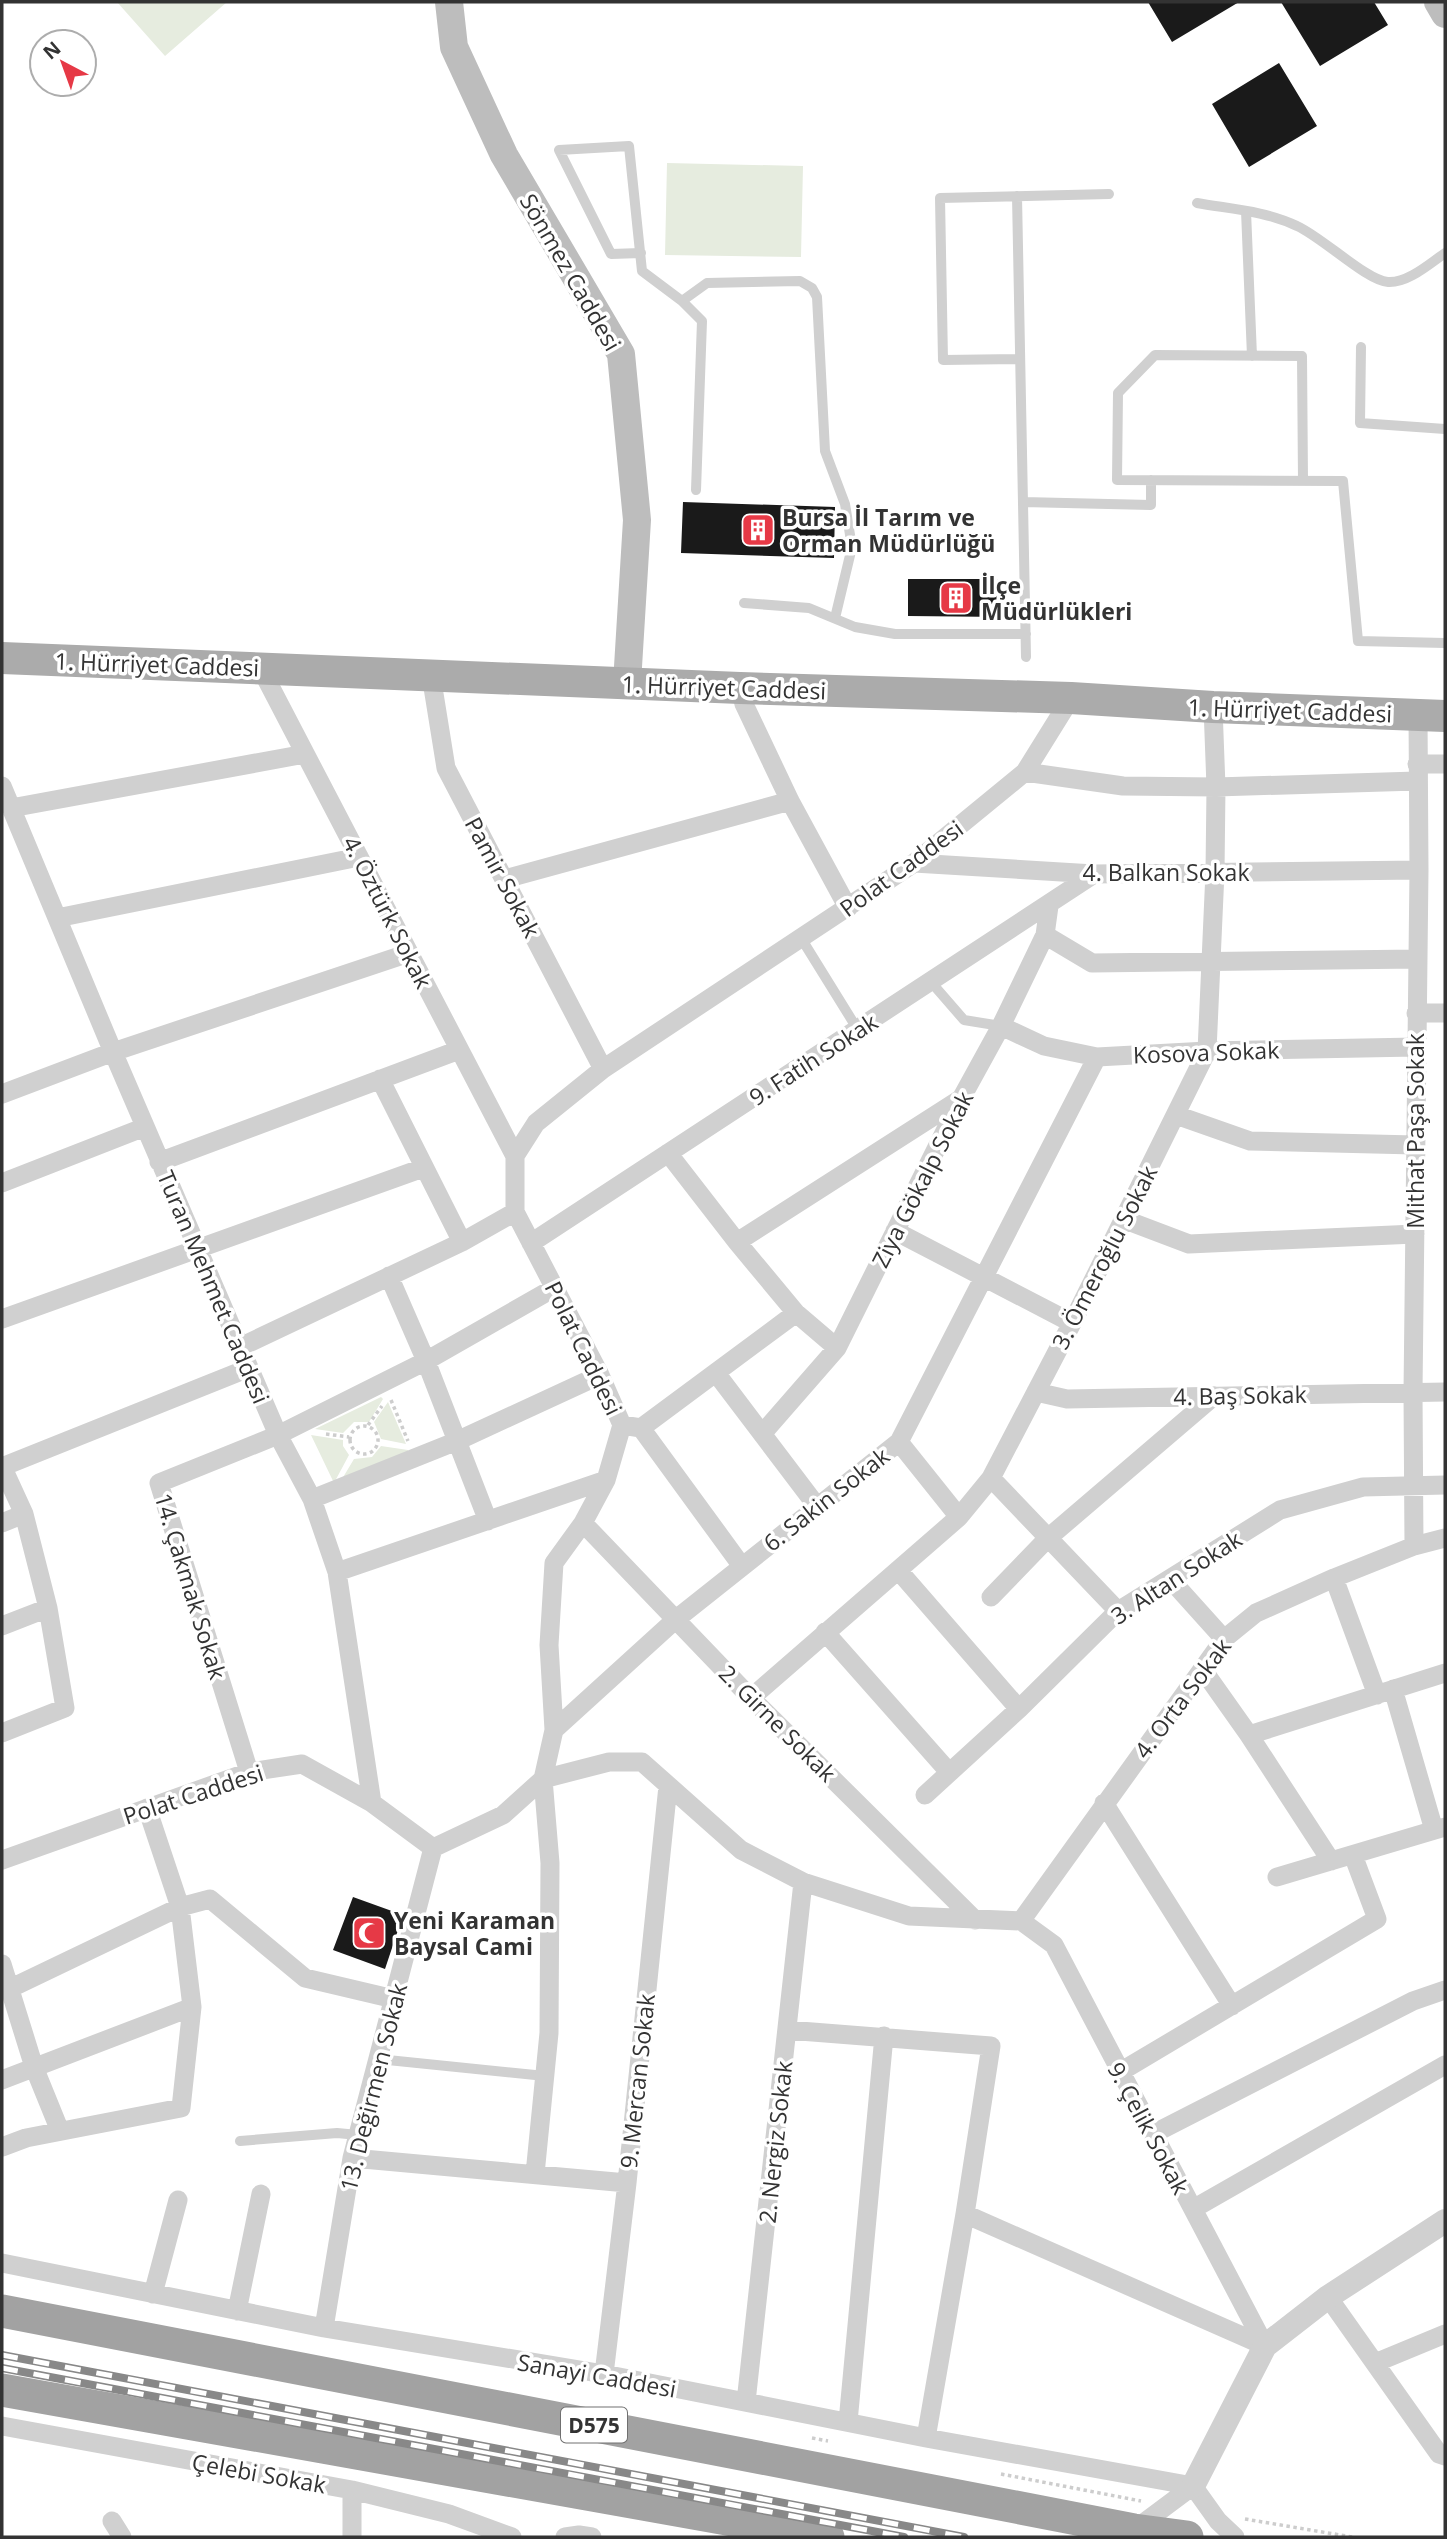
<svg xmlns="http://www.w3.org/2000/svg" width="1447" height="2539" font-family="'Open Sans',sans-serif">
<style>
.green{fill:#e6ecdf}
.building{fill:#1a1a1a}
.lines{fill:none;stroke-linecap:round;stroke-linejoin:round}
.path{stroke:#cdcdcd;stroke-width:3.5;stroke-dasharray:3.5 3.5;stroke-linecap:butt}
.service{stroke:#d0d0d0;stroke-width:10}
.minor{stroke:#d0d0d0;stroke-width:19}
.tertiary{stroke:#d0d0d0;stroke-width:24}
.secondary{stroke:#bdbdbd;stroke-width:28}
.primary{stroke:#ababab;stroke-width:32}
.trunk{stroke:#a2a2a2;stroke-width:33}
.rail-casing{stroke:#888;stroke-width:8}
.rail{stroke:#fff;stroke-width:5;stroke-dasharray:16;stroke-linecap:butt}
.labels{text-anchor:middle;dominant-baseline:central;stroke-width:7;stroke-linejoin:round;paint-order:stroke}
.shield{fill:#fff;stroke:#707070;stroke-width:2}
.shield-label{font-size:21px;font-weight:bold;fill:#333}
.street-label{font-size:23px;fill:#333;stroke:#fff}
.poi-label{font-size:23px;font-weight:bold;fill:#333;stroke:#fff;text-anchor:start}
</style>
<rect width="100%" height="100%" fill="#fff"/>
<path class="green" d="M117,2h110l-62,54z
M667,163l136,3 -2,91 -136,-2z
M381,1397l2,2 -14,23h-15l-11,11 -28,-4z
M388,1402l18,42 -25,-5 -7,-17z
M311,1435l32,5v6l6,9 -15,28z
M381,1446l27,4v3l-69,31 15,-25 18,-2z"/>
<path class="building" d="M1148,2h91l-67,40z
M1281,2h93l14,23 -68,41z
M1279,63l38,63 -68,41 -37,-63z
M683,502l152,5 -1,51 -153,-5z
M908,579h96v38l-96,-1z
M353,1897l50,18 -18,54 -52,-19z"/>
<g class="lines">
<path class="path" d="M391,1400l17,41
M368,1425l14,-19
M350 1440a14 14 0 1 1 28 0a14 14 0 1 1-28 0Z
M326,1434l23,3
M812,2438l16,3
M1001,2474l140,27
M1245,2519l107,18"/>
<path class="service" d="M1017,196l9,461
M1197,203c34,6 69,8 100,23 25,11 70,55 91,56 20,1 41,-18 57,-29
M1246,211l6,145
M641,253l-30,1 -52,-104 70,-4 13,125 40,30 20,20 -6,169
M682,301l25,-18 93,-2 12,7 5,9 8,154 20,53 7,43 -17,71
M1361,347l-1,76 85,6
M1020,359l-77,1 -3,-162 169,-4
M1303,481l-1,-125 -147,-1 -37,38 -1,87c75,0 151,1 226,1l15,160 87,2
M1023,502l128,3v-25
M744,603l65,5 46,19 40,7h131
M801,938l57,92
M931,982l33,38 37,6
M378,2059l167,17
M240,2141l97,-8 21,2"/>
<path class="minor" d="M261,669l254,487
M431,675l15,93 157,301
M740,688l4,16 46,97 58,107
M1417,764h28
M1025,772l98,14 93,1 201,-6
M2,786l111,266 165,383 34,64 25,73 35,231
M11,808l294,-54
M914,863l180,11 325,-4
M505,879l285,-78
M57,918l302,-61
M1045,935l47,28 326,-4
M1416,1013h29
M1001,1026l43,20 53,11 110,-6 209,-4
M380,1079l82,163
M2,1094l111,-42 296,-99
M1176,1115l74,26 165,4
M668,1153l69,89 59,71 41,35
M159,1162l300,-112
M2,1183l143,-56
M1123,1219l66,25 226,-10
M895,1231l177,92
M737,1242l225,-144
M531,1243l563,-369
M389,1276l37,85 62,160
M2,1319l421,-151
M240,1347l222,-105 53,-30
M716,1373l100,132
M1036,1392l31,7 378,-7
M622,1425l19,3 155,-115
M641,1428l100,137
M762,1434l75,-86 125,-251 39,-71 44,-91 4,-29
M899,1442l60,75
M2,1466l22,48 24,94 17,100 -63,25
M2,1467l247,-99
M991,1478l127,133
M312,1499l145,-58 143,-66
M2,1523l22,-9
M583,1523l168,175 224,222
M1414,1546l-1,-154 6,-522 -1,-155
M898,1570l121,139
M337,1572l269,-92
M1334,1578l43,117
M1170,1579l54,60
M991,1597l57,-59 166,-142
M2,1626l46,-18
M825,1632l124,140
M1203,1670l46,65 82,126
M1393,1689l41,141
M751,1698l208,-181 32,-39 81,-155 135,-272 8,-179 1,-85 -3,-80
M554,1730l121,-110 224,-178 198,-385
M1249,1735l196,-62
M249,1772l-90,-289 119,-48 148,-74 128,-73
M925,1795l94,-86 99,-98 162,-101 83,-23 82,-2
M1104,1803l128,203
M2,1860l247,-88 53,-8 70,39 61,45 70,-33 40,-36 11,-49 -5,-85 5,-82 29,-40 23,-43 16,-55 -22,-50 -85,-163v-56l21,-33 67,-54 311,-206 111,-91 46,-74
M1277,1877l168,-50
M1021,1921l203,-282 32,-26 78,-35 80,-32 31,-8
M1021,1921l33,24 211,401
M2,1964l32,103 26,64
M9,1989l171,-82 30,-8 95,79 89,21
M787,2030l204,16 -26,168 -39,224
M1120,2072l257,-153 -24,-64
M2,2080l190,-73
M1153,2134l260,-133 32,-11
M2,2147l24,-9 155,-30 11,-101 -12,-100 -33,-99
M352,2158l275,25
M535,2174l14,-141 1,-170 -7,-84 66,-17h33l99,88 62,32 106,34 112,5
M1193,2209l252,-144
M965,2214l300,132
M2,2263l322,65 280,46 322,64 267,48 25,35 17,16
M153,2294l25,-94
M1328,2297l111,157 6,2
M237,2311l24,-117
M324,2328l28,-170 81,-310
M1375,2363l70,-29
M604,2374l23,-191 41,-397
M746,2402l57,-520
M848,2422l36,-386
M2,2426l350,64 97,24 63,23
M352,2490v47
M112,2521l10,16
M1134,2530l59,-44
M565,2537l14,-2 13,2"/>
<path class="tertiary" d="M1193,2486l72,-140 63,-49 117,-76"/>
<path class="secondary" d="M449,2l5,45 50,108 117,199 16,166 -10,163
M1438,2l7,12"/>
<path class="primary" d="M2,658l738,30 331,10 142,9 232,9"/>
<path class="trunk" d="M2,2311l1132,219 53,7
M2,2390l826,147"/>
<defs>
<path id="rail" d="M2,2355l962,182
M2,2368l902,169"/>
</defs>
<use href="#rail" class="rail-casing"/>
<use href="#rail" class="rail"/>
</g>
<defs>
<symbol id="building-square" viewBox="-11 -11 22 22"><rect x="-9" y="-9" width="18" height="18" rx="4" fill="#e63946" stroke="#fff"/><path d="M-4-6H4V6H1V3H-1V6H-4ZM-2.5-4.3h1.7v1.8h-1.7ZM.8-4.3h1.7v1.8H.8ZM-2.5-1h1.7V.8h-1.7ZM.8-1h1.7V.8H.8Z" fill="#fff"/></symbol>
<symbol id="mosque-square" viewBox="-11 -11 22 22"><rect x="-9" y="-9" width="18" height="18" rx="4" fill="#e63946" stroke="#fff"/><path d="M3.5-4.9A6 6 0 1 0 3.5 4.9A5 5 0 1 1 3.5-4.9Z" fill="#fff"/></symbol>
</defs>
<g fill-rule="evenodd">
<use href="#building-square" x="739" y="511" width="38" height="38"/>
<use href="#building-square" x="937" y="579" width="38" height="38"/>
<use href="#mosque-square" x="350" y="1914" width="38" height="38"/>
</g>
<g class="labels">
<rect class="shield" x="561" y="2407.5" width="66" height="35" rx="5"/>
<g class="shield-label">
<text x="594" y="2425">D575</text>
</g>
<g class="street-label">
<text transform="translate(571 272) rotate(60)">Sönmez Caddesi</text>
<text transform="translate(157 664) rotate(2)">1. Hürriyet Caddesi</text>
<text transform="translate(724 687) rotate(2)">1. Hürriyet Caddesi</text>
<text transform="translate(1290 710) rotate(2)">1. Hürriyet Caddesi</text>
<text transform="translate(901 868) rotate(-36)">Polat Caddesi</text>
<text x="1166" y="872">4. Balkan Sokak</text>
<text transform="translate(503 877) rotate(62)">Pamir Sokak</text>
<text transform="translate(388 912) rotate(63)">4. Öztürk Sokak</text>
<text transform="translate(1206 1052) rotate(-2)">Kosova Sokak</text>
<text transform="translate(813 1059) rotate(-33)">9. Fatih Sokak</text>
<text transform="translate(1415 1131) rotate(-90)">Mithat Paşa Sokak</text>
<text transform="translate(922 1179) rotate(-63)">Ziya Gökalp Sokak</text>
<text transform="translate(1104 1257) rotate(-63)">3. Ömeroğlu Sokak</text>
<text transform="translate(214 1287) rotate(67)">Turan Mehmet Caddesi</text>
<text transform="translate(584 1348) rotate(64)">Polat Caddesi</text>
<text transform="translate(1240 1395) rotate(-1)">4. Baş Sokak</text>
<text transform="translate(826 1499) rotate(-38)">6. Sakin Sokak</text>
<text transform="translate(1176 1577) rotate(-33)">3. Altan Sokak</text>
<text transform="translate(191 1586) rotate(73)">14. Çakmak Sokak</text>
<text transform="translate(1182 1698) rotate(-53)">4. Orta Sokak</text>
<text transform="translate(778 1723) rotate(45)">2. Girne Sokak</text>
<text transform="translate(193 1794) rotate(-18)">Polat Caddesi</text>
<text transform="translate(637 2081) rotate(-84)">9. Mercan Sokak</text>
<text transform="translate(373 2087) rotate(-76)">13. Değirmen Sokak</text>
<text transform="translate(1149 2128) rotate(62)">9. Çelik Sokak</text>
<text transform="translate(775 2142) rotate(-84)">2. Nergiz Sokak</text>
<text transform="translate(597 2375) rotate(10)">Sanayi Caddesi</text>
<text transform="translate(259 2473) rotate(10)">Çelebi Sokak</text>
</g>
<g class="poi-label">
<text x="782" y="517">Bursa İl Tarım ve<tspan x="782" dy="26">Orman Müdürlüğü</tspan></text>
<text x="981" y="585">İlçe<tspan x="981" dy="26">Müdürlükleri</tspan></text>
<text x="394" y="1920">Yeni Karaman<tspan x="394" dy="26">Baysal Cami</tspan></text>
</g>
</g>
<rect width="1447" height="2539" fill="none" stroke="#333333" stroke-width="7"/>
<g transform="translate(63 63) rotate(319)"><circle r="33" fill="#ffffff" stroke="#adadad" stroke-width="2"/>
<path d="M0-5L12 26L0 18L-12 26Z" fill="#e63946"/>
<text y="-10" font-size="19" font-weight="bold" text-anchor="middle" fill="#333333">N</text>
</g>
</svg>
